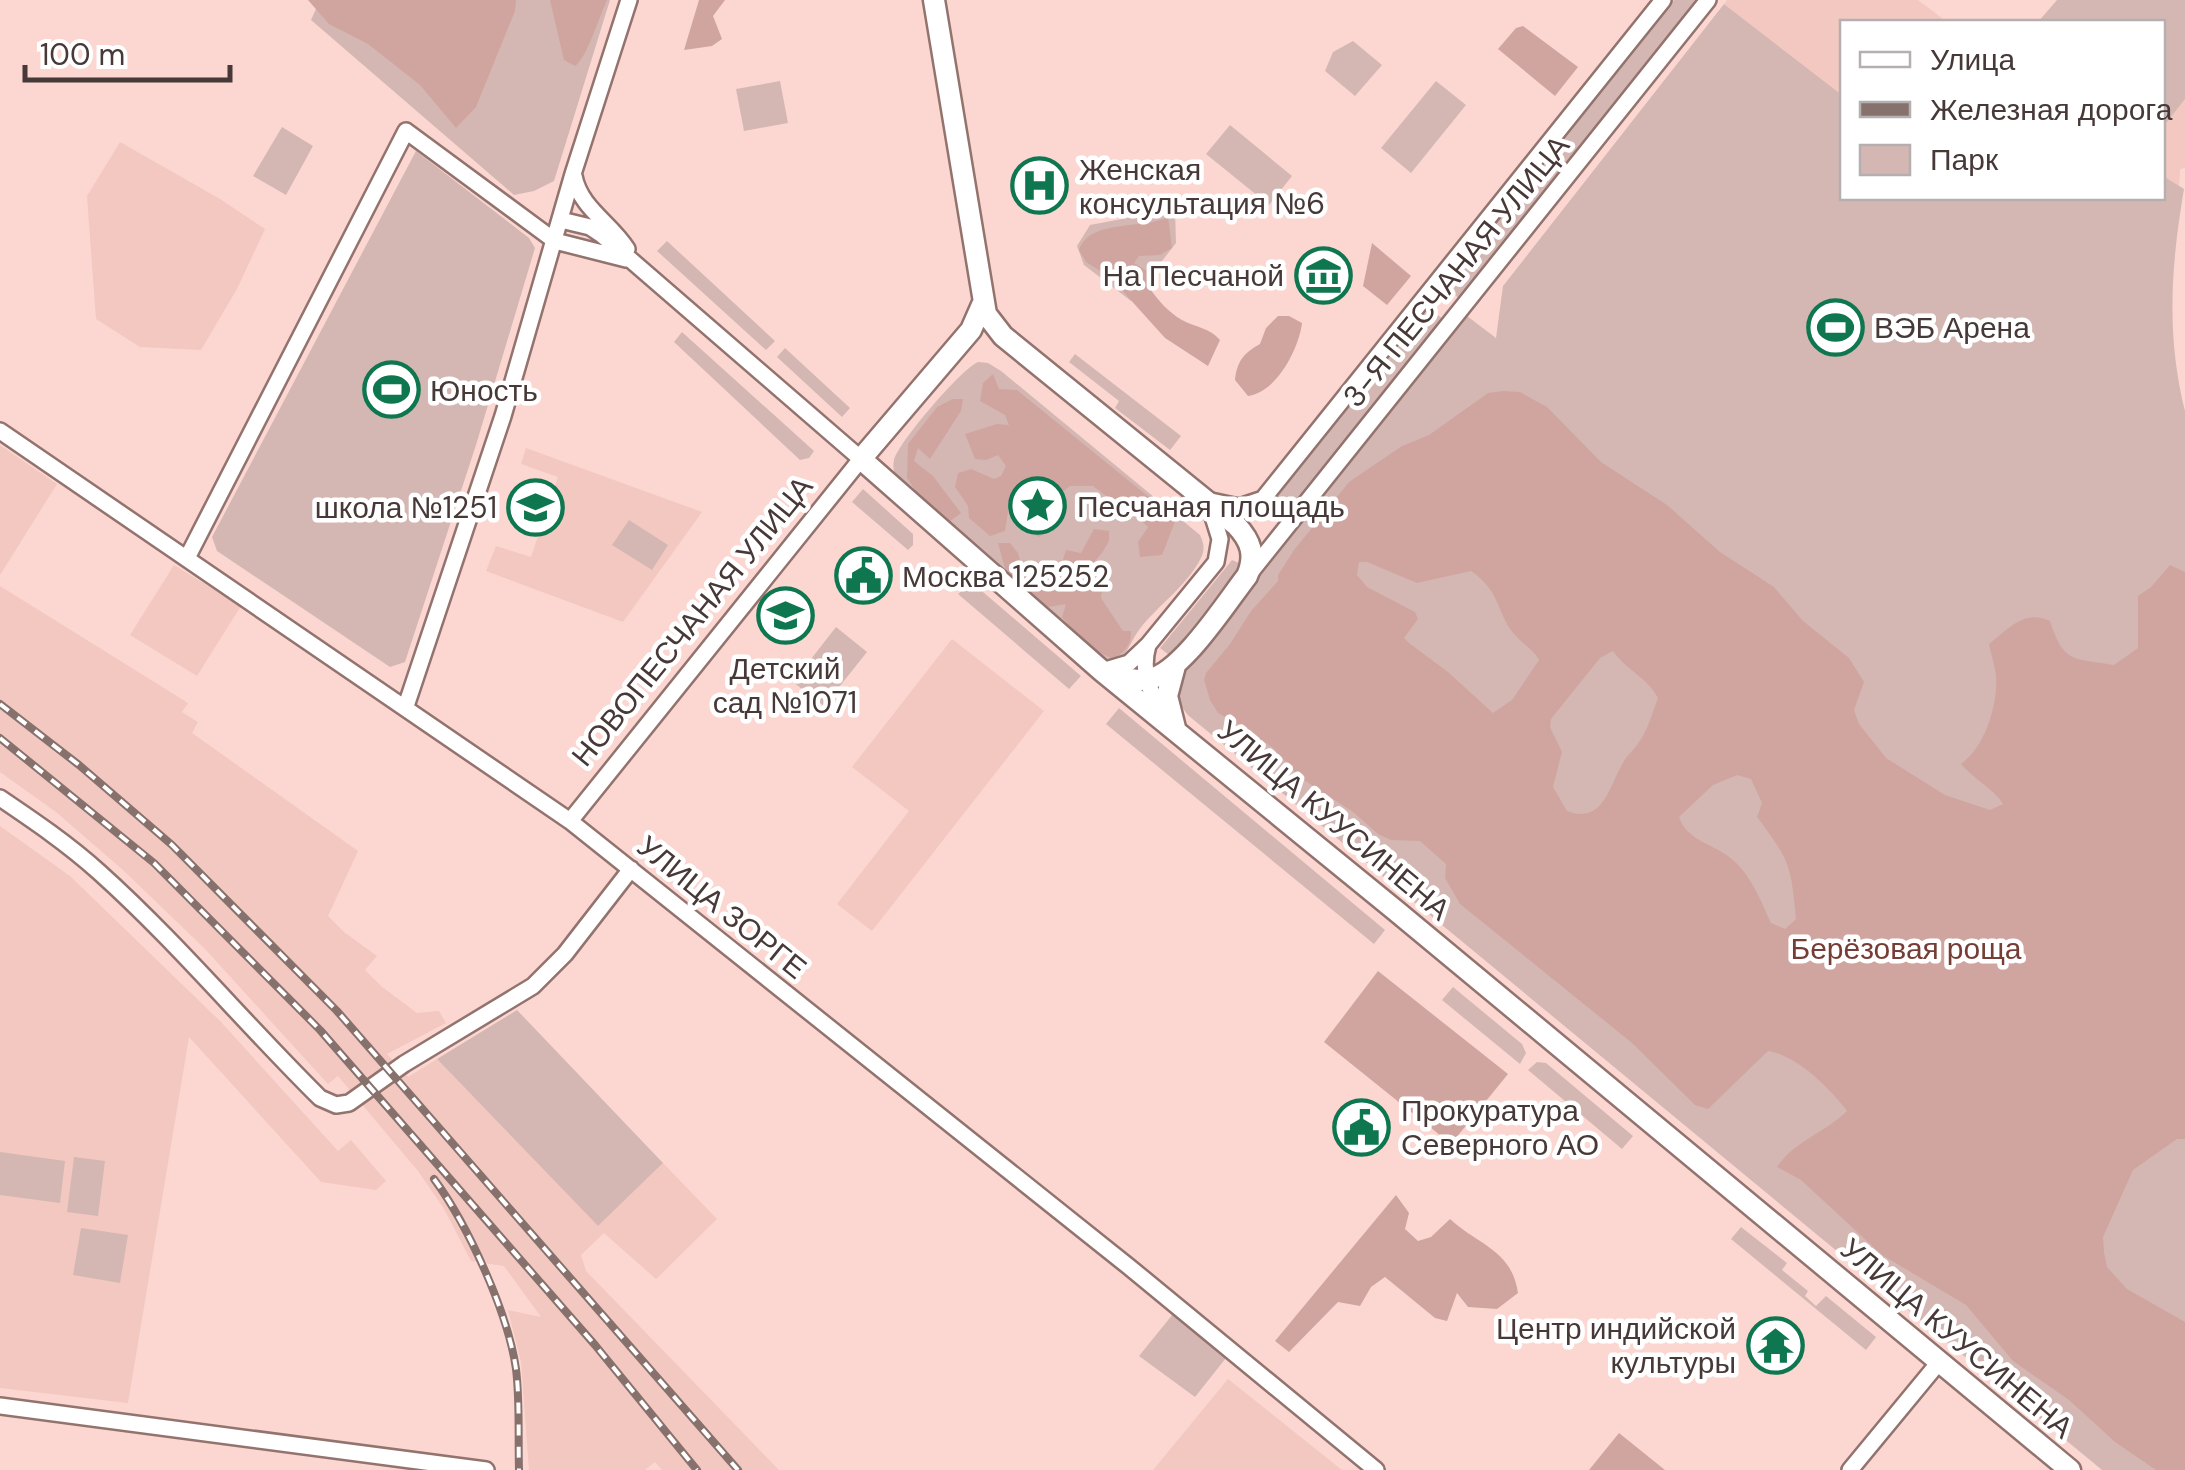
<svg xmlns="http://www.w3.org/2000/svg" width="2185" height="1470" font-family="'DM Sans',sans-serif">
<style>
.built{fill:#f3c8c0}
.green{fill:#d4b7b3}
.forest{fill:#d0a59f;fill-rule:evenodd}
.lines{fill:none;stroke-linecap:round;stroke-linejoin:round}
.minor-casing{stroke:#93736e;stroke-width:20}
.major-casing{stroke:#93736e;stroke-width:25}
.minor{stroke:#fff;stroke-width:15}
.major{stroke:#fff;stroke-width:20}
.rail-casing{stroke:#87716d;stroke-width:8}
.rail{stroke:#fff;stroke-width:4;stroke-dasharray:11;stroke-linecap:butt}
.labels{text-anchor:middle;dominant-baseline:central;stroke-width:9;stroke-linejoin:round;paint-order:stroke}
.poi-label{font-size:30px;fill:#473937;stroke:#fff;text-anchor:start}
.street-label{font-size:30px;fill:#473937;stroke:#fff}
.park-label{font-size:30px;fill:#763d36;stroke:#fff}
</style>
<rect width="100%" height="100%" fill="#fcd7d1"/>
<path class="built" d="M1727,0h191l29,22h-105v73l-118,-91z
M2185,99v69l-5,1 -1,20 -16,-13 -1,-49z
M120,142l100,57 45,30 -28,60 -36,61 -61,-3 -44,-28 -9,-123z
M0,445l57,39 -57,91z
M526,448l176,64 -79,110 -137,-51 10,-25 35,11 27,-80 -37,-13z
M174,565l67,41 -44,70 -67,-41z
M0,586l188,117 -6,9 16,10 -6,11 166,118 -30,65 16,16 33,24 -12,14 16,16 36,27 22,-2 7,12 -59,31 21,23 29,-18 161,167 65,-63 54,56 -61,60 -52,-46 -23,22 5,16 193,199h-117l-7,-8 -10,8h-116l-8,-108 -13,-52 33,7 -37,-51 -33,-5 -27,-52 -26,-38 -80,-95 -10,8 -123,-135 -82,-79 -67,-58 -56,-40z
M952,639l92,72 -172,220 -35,-27 72,-93 -57,-44z
M0,826l70,50 151,146 117,129 13,-11 35,41 -10,9 -55,-8 -132,-145 -61,366 -128,-15z
M1228,1379l114,91h-189z"/>
<path class="green" d="M320,0h290l-56,181 -20,10 -20,4 -203,-175z
M1674,0h24l-238,299 -15,-12z
M2057,0h128v99l-22,28 -1,-105h-124z
M1724,4l118,91v103h320l1,-22 21,13c-13,76 -18,147 1,222v1059h-83l-913,-754c-13,-14 -13,-29 -4,-45l282,-355 29,22 7,-52z
M1353,41l29,24 -27,31 -30,-25 8,-19z
M780,81l8,42 -44,8 -8,-42z
M1436,81l30,24 -55,68 -30,-25z
M1230,125l62,51 -23,29 -63,-51z
M282,127l31,19 -27,49 -33,-19z
M416,151l113,87 6,10 -59,197 -71,217 -15,5 -173,-116 -5,-14z
M1175,209l1,34 -45,58 -47,-36 -7,-19 13,-21z
M667,241l108,100 -9,9 -109,-99z
M1429,308l15,12 -155,196 -16,-14z
M682,332l132,119 -5,7 -9,2 -126,-118z
M785,348l65,60 -8,9 -65,-60z
M1075,354l106,82 -11,14 -55,-42 4,-7 -50,-39z
M978,362l10,1 13,8 199,164c4,9 5,14 1,23 -13,27 -44,48 -62,72 -11,15 -11,28 -30,34l-211,-181c-3,-8 -6,-14 -4,-23 4,-17 68,-92 84,-98z
M863,489l50,45v11l-5,5 -56,-48z
M629,520l39,25 -16,25 -40,-25z
M1232,560l7,3 -1,11 -65,84 -13,-10z
M968,585l8,1 105,90 -12,13 -111,-95z
M836,627l31,25 -43,54 -31,-24z
M1119,708l266,222 -11,14 -268,-220z
M1453,987l69,57 4,9 -6,11 -78,-64z
M517,1010l146,153 -65,63 -161,-167z
M1537,1062l9,1 87,73 -11,13 -94,-79z
M0,1152l65,9 -5,42 -60,-8z
M74,1157l31,4 -7,55 -31,-4z
M1741,1227l46,36 -5,7 26,21 -3,5 11,10 10,-10 50,41 -10,13 -135,-111z
M81,1228l47,7 -8,48 -47,-8z
M1173,1314l53,44 -31,39 -56,-41z"/>
<path class="forest" d="M308,0h208l-1,11 -39,96 -20,21 -36,-43 -52,-41 -39,-20z
M550,0h57c-8,17 -20,58 -32,66l-11,-6z
M699,0h26l-12,16 9,23 -10,7 -28,4z
M1523,26l55,41 -23,29 -57,-47 18,-21z
M1168,217l4,31 -12,7 -21,1 -5,7 19,12 -3,14c10,13 18,23 32,31 13,7 28,8 38,20l-12,26 -43,-28 -55,-61 -24,-15 -7,-12c12,-32 63,-20 89,-33z
M1372,243l39,33 -24,29 -24,-19z
M1278,316h11l13,7c-3,26 -26,70 -54,73l-13,-16c2,-19 9,-27 25,-36l6,-16z
M993,374l6,15 18,1 159,129 -14,36 -22,2 -2,-15 10,-15c-17,-17 -37,-26 -55,-41h-23l-10,8 4,25 -14,6 -10,12 -19,-7 -4,-9 11,-9 -7,-17 -11,4 -5,32 -15,5 -21,-18 -1,-12 -13,-19 3,-14 13,-4 23,10 7,-3 5,-10 -8,-11 -12,5 -11,-1 -10,-25 32,-10 12,1 -4,-10 -25,-14 3,-18z
M1503,391l17,1 27,15 54,55 66,43 53,47 54,35 29,34 46,37 15,24 -10,28 5,14 27,34 59,37 45,15 13,-6c-11,-17 -29,-24 -42,-40 24,-17 37,-59 35,-88 -1,-11 -5,-21 -7,-32 20,-16 36,-35 61,-23 14,43 23,37 64,44l24,-17v-52l13,-9 19,-22 15,7v567h-8l-44,31 -30,67 1,15 3,15 20,22 58,33v148h-29l-41,-28 -46,-42 -56,-39 -47,-56 -84,-50 -81,-75 -24,-13c16,-25 49,-35 70,-56 -17,-23 -51,-56 -79,-60l-60,58 -13,-4 -63,-62 -172,-139 -15,-26 1,-14 -26,-23 -29,-1 -13,-6 -25,-22 -52,-34 -27,-29 -26,-20 -30,-16 -8,-13 -6,-20 2,-7 24,-29 21,-33 27,-30v-6l16,-25 55,-68 53,-36 27,-11 59,-42zM1359,562h8l50,21 54,-12c32,22 25,45 46,66 8,9 16,12 22,23l-27,40 -19,13 -45,-41 -39,-29 -5,-5 14,-19 -3,-7 -48,-25 -10,-12zM1613,651c13,19 35,27 45,47 -6,15 -10,32 -19,44 -4,7 -11,12 -15,19 -15,24 -20,64 -57,50l-14,-24 9,-35 -12,-25 1,-8 49,-61zM1737,775l14,4 11,24 -5,14c33,44 34,48 39,102l-11,10 -14,-6c-11,-24 -21,-51 -43,-67 -18,-13 -41,-16 -49,-39l34,-32z
M953,399h10l-2,12 -31,48 -12,-11 -4,13 19,15 28,37 -12,9 -25,-19 -17,-25 1,-34 29,-37z
M1094,529l15,2v10l-7,12 -15,17 16,16 -2,12 22,33h8c1,13 -7,22 -18,28 -21,-9 -38,-24 -51,-42l4,-13 -23,4 -36,-32 -9,-33h12l8,10 3,11 11,6 17,-7 12,3 5,-16 15,3z
M1378,971l130,103 -57,70 -127,-102z
M1396,1195l13,18 -4,16 13,12 13,-4 19,-18c28,26 62,31 68,74l-21,16 -29,-2 -11,-14 -10,28 -12,-3 -50,-41 -14,10 -11,19 -22,-4 -49,50 -14,-11z
M1619,1433l46,37h-76z"/>
<g class="lines">
<defs>
<path id="minor" d="M574,176c6,32 37,47 53,73
M561,220l29,7 12,8 259,224 -291,362
M0,431l570,390 558,445 248,204
M1211,501l28,6 24,-8 400,-499
M187,558l219,-427 149,110 71,18
M1250,573l458,-573
M1148,645c-8,28 2,49 18,71
M1102,671l27,-8 19,-18 68,-83 4,-23 -11,-35
M406,706l97,-290 70,-242 56,-174
M0,798c34,23 68,46 99,74 78,70 146,152 221,226l16,7 13,-2 55,-39 129,-78 32,-32 66,-85
M0,1406l486,64
M1850,1470l90,-109"/>
<path id="major" d="M934,0l52,314 17,22 233,189c15,16 20,30 11,51 -21,27 -66,98 -98,103 -14,3 -27,-2 -40,-6
M982,305l-11,25 -110,129 241,212 293,239 675,560
M1175,728l-8,-32 8,-30"/>
</defs>
<use href="#minor" class="minor-casing"/>
<use href="#major" class="major-casing"/>
<use href="#minor" class="minor"/>
<use href="#major" class="major"/>
<defs>
<path id="rail" d="M0,704l79,61 93,80 165,166 401,459
M0,738l154,125 166,167 275,315 102,125
M434,1179c34,46 74,134 82,190 4,33 2,68 3,101"/>
</defs>
<use href="#rail" class="rail-casing"/>
<use href="#rail" class="rail"/>
</g>
<defs>
<symbol id="hospital-ring" viewBox="-11 -11 22 22"><circle r="9.5" fill="#fff" stroke="#0e774f" stroke-width="1.5"/><path d="M-5-5h3v3.5h4V-5h3V5h-3V1.5h-4V5h-3Z" fill="#0e774f"/></symbol>
<symbol id="museum-ring" viewBox="-11 -11 22 22"><circle r="9.5" fill="#fff" stroke="#0e774f" stroke-width="1.5"/><path d="M0-6L6-3V-2H-6V-3ZM-5-1h2V3h-2ZM-1-1h2V3h-2ZM3-1h2V3H3ZM-6 4H6V6H-6Z" fill="#0e774f"/></symbol>
<symbol id="stadium-ring" viewBox="-11 -11 22 22"><circle r="9.5" fill="#fff" stroke="#0e774f" stroke-width="1.5"/><path d="M0-5a6.5 5 0 1 0 0 10a6.5 5 0 1 0 0-10ZM-3.5-1.8h7v3.6h-7Z" fill="#0e774f"/></symbol>
<symbol id="sight-ring" viewBox="-11 -11 22 22"><circle r="9.5" fill="#fff" stroke="#0e774f" stroke-width="1.5"/><path d="M0-6L1.8-2.2L6-1.7L2.9 1.2L3.7 5.4L0 3.3L-3.7 5.4L-2.9 1.2L-6-1.7L-1.8-2.2Z" fill="#0e774f"/></symbol>
<symbol id="school-ring" viewBox="-11 -11 22 22"><circle r="9.5" fill="#fff" stroke="#0e774f" stroke-width="1.5"/><path d="M0-5L7-2L0 1L-7-2ZM-4 1L0 2.5L4 1V4Q0 6-4 4Z" fill="#0e774f"/></symbol>
<symbol id="civic-ring" viewBox="-11 -11 22 22"><circle r="9.5" fill="#fff" stroke="#0e774f" stroke-width="1.5"/><path d="M-.6-6.5H3V-4.5H.6V-3L4-1V1h2V6H-6V1h2V-1L-.6-3ZM-1.2 2.5V6h2.4V2.5Z" fill="#0e774f"/></symbol>
<symbol id="temple-ring" viewBox="-11 -11 22 22"><circle r="9.5" fill="#fff" stroke="#0e774f" stroke-width="1.5"/><path d="M0-6L5-2H3V0L6.5 2.5H4V6H1.5V3h-3V6H-4V2.5H-6.5L-3 0V-2H-5Z" fill="#0e774f"/></symbol>
</defs>
<g fill-rule="evenodd">
<use href="#hospital-ring" x="1008" y="154" width="63" height="63"/>
<use href="#museum-ring" x="1292" y="244" width="63" height="63"/>
<use href="#stadium-ring" x="1804" y="296" width="63" height="63"/>
<use href="#stadium-ring" x="360" y="358" width="63" height="63"/>
<use href="#sight-ring" x="1006" y="474" width="63" height="63"/>
<use href="#school-ring" x="504" y="476" width="63" height="63"/>
<use href="#civic-ring" x="832" y="544" width="63" height="63"/>
<use href="#school-ring" x="754" y="584" width="63" height="63"/>
<use href="#civic-ring" x="1330" y="1096" width="63" height="63"/>
<use href="#temple-ring" x="1744" y="1314" width="63" height="63"/>
</g>
<g class="labels">
<g class="poi-label">
<text x="1079" y="169">Женская<tspan x="1079" dy="34">консультация №6</tspan></text>
<text x="1284" y="275" text-anchor="end">На Песчаной</text>
<text x="1874" y="327">ВЭБ Арена</text>
<text x="430" y="390">Юность</text>
<text x="1077" y="506">Песчаная площадь</text>
<text x="497" y="507" text-anchor="end">школа №1251</text>
<text x="902" y="576">Москва 125252</text>
<text x="785" y="668" text-anchor="middle">Детский<tspan x="785" dy="34">сад №1071</tspan></text>
<text x="1401" y="1110">Прокуратура<tspan x="1401" dy="34">Северного АО</tspan></text>
<text x="1736" y="1328" text-anchor="end">Центр индийской<tspan x="1736" dy="34">культуры</tspan></text>
</g>
<g class="street-label">
<text transform="translate(1456 271) rotate(-51)">3-Я ПЕСЧАНАЯ УЛИЦА</text>
<text transform="translate(692 621) rotate(-51)">НОВОПЕСЧАНАЯ УЛИЦА</text>
<text transform="translate(1334 820) rotate(40)">УЛИЦА КУУСИНЕНА</text>
<text transform="translate(722 907) rotate(39)">УЛИЦА ЗОРГЕ</text>
<text transform="translate(1957 1338) rotate(40)">УЛИЦА КУУСИНЕНА</text>
</g>
<g class="park-label">
<text x="1906" y="948">Берёзовая роща</text>
</g>
</g>
<rect x="1840" y="20" width="325" height="180" fill="#ffffff" stroke="#b5b0af" stroke-width="2.5"/>
<rect x="1860" y="52" width="50" height="15" fill="#ffffff" stroke="#b5b0af" stroke-width="2.5"/>
<text x="1930" y="70" font-size="30" fill="#473937">Улица</text>
<rect x="1860" y="102" width="50" height="15" fill="#87716d" stroke="#b5b0af" stroke-width="2.5"/>
<text x="1930" y="120" font-size="30" fill="#473937">Железная дорога</text>
<rect x="1860" y="145" width="50" height="30" fill="#d4b7b3" stroke="#b5b0af" stroke-width="2.5"/>
<text x="1930" y="170" font-size="30" fill="#473937">Парк</text>
<path d="M25 65v15h205v-15" fill="none" stroke="#473937" stroke-width="5"/>
<text x="40" y="65" font-size="30" fill="#473937" stroke="#ffffff" stroke-width="8" paint-order="stroke">100 m</text>
</svg>
